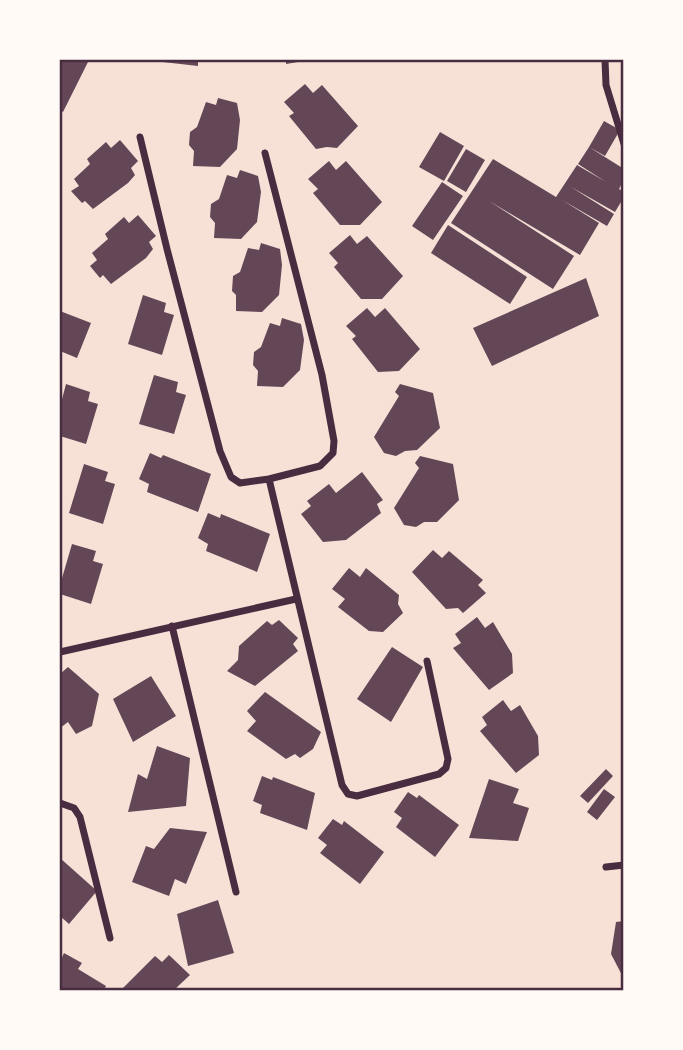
<svg xmlns="http://www.w3.org/2000/svg" width="683" height="1050" font-family="'Source Sans 3',sans-serif">
<style>
.building{fill:#644757}
.lines{fill:none;stroke-linecap:round;stroke-linejoin:round}
.minor{stroke:#4a2c40;stroke-width:7}
.neatline{fill:none;stroke:#4a2c40;stroke-width:2.5}
</style>
<rect width="100%" height="100%" fill="#f7e1d7"/>
<path class="building" d="M60,60h29l-26,52 -3,-2z
M154,60h44v6l-44,-5z
M286,60h18v1l-18,3z
M305,84l8,9 9,-8 36,41 -21,22 -10,-1 -11,2 -27,-33 5,-3 -10,-11z
M218,98l19,5 3,17 -3,29 -17,18 -27,-1 1,-15 -5,-6 1,-13 7,-5 9,-25 10,3z
M604,121l16,9 -15,26 -16,-9z
M440,132l24,14 -20,35 -25,-14z
M120,140l18,21 -7,7 4,7 -7,8 -35,26 -8,-8 -3,2 -11,-12 8,-5 -5,-7 16,-15 -3,-5 19,-17 5,6z
M589,147l35,22v10l-5,10 5,3v5l-9,15 -44,-25 43,27 -7,12 -45,-26 37,23 -19,32 -91,-54 85,55 -21,33 -102,-66 42,-64 63,38 21,-32 29,17 -28,-18z
M466,149l19,11 -19,32 -19,-11z
M329,161l7,9 10,-9 36,41 -22,23h-20l-27,-32 5,-4 -10,-10z
M240,170l18,6 3,16 -4,30 -16,17 -27,-1 1,-15 -5,-6 1,-13 8,-5 8,-24 10,3z
M442,182l21,14 -30,44 -21,-14z
M138,215l18,21 -7,6 4,7 -7,9 -35,26 -8,-9 -3,3 -10,-12 7,-6 -5,-7 16,-14 -3,-5 19,-17 5,6z
M448,225l79,52 -17,27 -79,-51z
M350,235l7,9 10,-8 36,40 -21,23h-21l-27,-32 4,-4 -9,-10z
M261,243l19,6 2,16 -3,30 -17,17 -26,-1v-16l-4,-4 1,-15 7,-4 8,-24 11,2z
M586,278l13,38 -107,50 -19,-38z
M143,295l23,8 -2,9 10,3 -12,40 -34,-11z
M367,308l8,9 10,-9 35,41 -21,22 -21,1 -26,-33 4,-3 -10,-10z
M60,311l31,12 -14,35 -17,-7z
M282,318l19,6 3,16 -4,30 -17,17 -26,-1 1,-15 -5,-6 1,-13 7,-5 9,-24 10,3z
M154,375l24,7 -2,10 10,3 -12,39 -35,-10z
M66,384l24,8 -2,9 10,3 -12,40 -26,-8v-29z
M400,384l33,9 7,35 -23,22 -12,1 -9,5 -12,-3 -10,-16 25,-41 -4,-4z
M150,453l11,5 2,-3 48,19 -13,38 -51,-20 2,-8 -10,-5z
M420,456l33,8 6,36 -22,22h-13l-8,5 -12,-2 -10,-17 25,-40 -4,-5z
M84,464l24,8 -3,9 10,3 -12,40 -34,-11z
M362,472l21,28 -6,4 4,9 -35,27 -23,2 -22,-28 10,-8 -4,-5 22,-17 7,9z
M208,513l12,5 1,-4 49,20 -13,38 -51,-21 2,-7 -10,-6z
M72,544l24,7 -3,10 10,3 -12,40 -31,-10v-9z
M433,550l9,8 7,-7 34,29 -5,5 8,8 -23,20 -5,-5 -12,1 -34,-37z
M349,568l11,9 6,-9 33,27 -1,9 5,9 -20,19 -14,-1 -31,-24 7,-8 -13,-10z
M477,617l8,11 8,-6 19,32 1,19 -24,17 -36,-42 8,-5 -6,-9z
M279,620l19,18 -5,6 5,7 -43,35 -28,-15 11,-11 1,-14 28,-25 5,4z
M392,647l31,20 -32,55 -34,-23z
M68,667l31,27 -7,32 -16,8 -8,-12 -8,6v-54z
M151,676l25,40 -43,26 -20,-43z
M265,692l56,40 -8,17 -13,9 -5,-4 -9,5 -39,-28 9,-10 -9,-10z
M503,700l8,11 9,-6 18,31 1,19 -23,18 -36,-42 7,-6 -5,-8z
M157,746l33,12 -4,48 -58,6 10,-38 9,5z
M606,769l7,7 -25,27 -8,-7z
M262,776l10,4 1,-3 42,16 -8,37 -47,-17 2,-8 -9,-4z
M489,779l30,10 -6,14 16,5 -11,33 -49,-3z
M604,789l11,8 -18,23 -10,-8z
M408,792l9,6 2,-3 40,30 -24,32 -39,-30 6,-9 -8,-6z
M333,819l9,6 2,-4 40,31 -24,32 -40,-31 7,-8 -9,-7z
M170,828l37,4 -21,52 -11,-5 -6,17 -37,-14 14,-36 8,3z
M60,858l37,33 -28,33 -9,-8z
M218,900l16,53 -46,13 -11,-52z
M624,921v58l-13,-25 5,-32z
M64,953l18,10 -4,6 28,17 -2,4h-44v-28z
M169,955l21,20 -16,15h-53l34,-34 7,6z"/>
<g class="lines">
<path class="minor" d="M605,60l1,25 18,59
M140,137l27,112 53,202 11,26 9,6 29,-4 51,-13 13,-13 1,-12 -12,-66 -57,-222
M269,479l73,306 6,9 9,2 82,-22 7,-6 2,-9 -21,-98
M172,626l64,266
M60,652l236,-53
M60,803l14,5 6,9 30,121
M606,867l18,-2"/>
</g>
<rect width="683" height="1050" fill="none" stroke="#fffaf5" stroke-width="122"/>
<rect x="61" y="61" width="561" height="928" class="neatline"/>
</svg>
